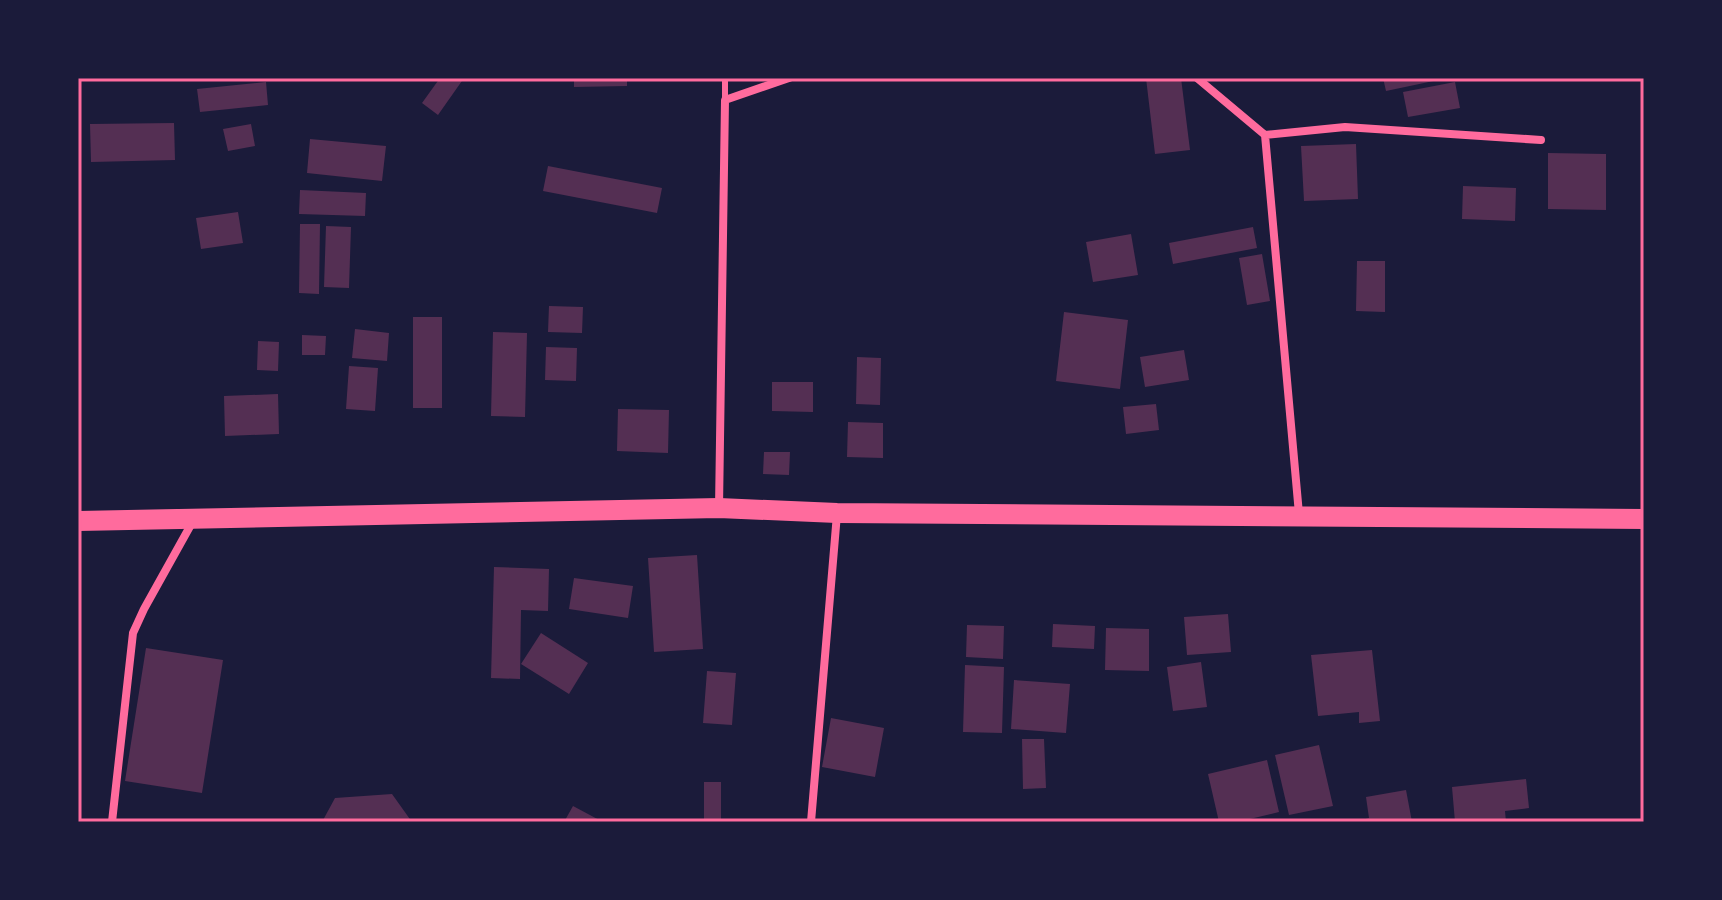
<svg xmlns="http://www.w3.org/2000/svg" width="1722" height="900" font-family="'Fira Sans Condensed',sans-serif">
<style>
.building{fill:#542f53}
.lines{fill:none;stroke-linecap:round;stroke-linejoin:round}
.service{stroke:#ff6b9d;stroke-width:6}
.minor{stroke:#ff6b9d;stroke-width:8}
.primary{stroke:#ff6b9d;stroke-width:20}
.neatline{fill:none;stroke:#ff6b9d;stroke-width:3}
</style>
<rect width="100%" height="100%" fill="#1b1b3a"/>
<path class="building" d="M440,78h24l-26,37 -16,-12z
M574,78h53v8l-53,1z
M1146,78h35l9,72 -35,4z
M1383,78h59l1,1 -57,12z
M266,82l2,23 -68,7 -3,-23z
M1455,82l5,26 -52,9 -5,-25z
M174,123l1,37 -84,2 -1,-38z
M251,124l4,22 -27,5 -5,-22z
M310,139l76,7 -4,35 -75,-8z
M1356,144l2,55 -54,2 -3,-55z
M1548,153l58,1v56l-58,-1z
M548,166l114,22 -5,25 -114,-22z
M1463,186l53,2 -1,33 -53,-2z
M300,190l66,3 -1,23 -66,-2z
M238,212l5,31 -42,6 -5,-31z
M300,224h20l-1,70 -20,-1z
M326,226l25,1 -2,61 -25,-1z
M1253,227l4,21 -84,16 -4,-21z
M1131,234l7,41 -45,7 -7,-40z
M1262,254l8,47 -23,4 -8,-47z
M1357,261h28v51l-29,-1z
M549,306l34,1 -1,26 -34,-1z
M1064,312l64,8 -8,69 -64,-8z
M413,317h29v91h-29z
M355,329l34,4 -2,28 -35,-3z
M493,332l34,1 -2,84 -34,-1z
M302,335l24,1 -1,19h-23z
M258,341l21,1 -1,29 -21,-1z
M546,347l31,1 -1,33 -31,-1z
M1184,350l5,30 -44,7 -5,-30z
M857,357l24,1 -1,47 -24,-1z
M349,366l29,2 -3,43 -29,-2z
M772,382h41v30l-41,-1z
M278,394l1,40 -54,2 -1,-40z
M1156,404l3,26 -33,4 -3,-27z
M618,409l51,1 -1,43 -51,-2z
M848,422l35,1v35l-36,-1z
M764,452h26l-1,23 -26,-1z
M697,555l6,94 -49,3 -6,-94z
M494,567l55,2 -1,42 -27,-1 -1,69 -29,-1z
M574,578l59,8 -5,32 -59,-9z
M1228,614l3,38 -44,3 -3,-38z
M1053,624l42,2 -1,23 -42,-2z
M967,625l37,1 -1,33 -37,-2z
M1106,628l43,1v42l-44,-1z
M541,633l47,30 -19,31 -48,-30z
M146,648l77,12 -21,133 -77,-12z
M1372,650l8,71 -21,2v-11l-41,4 -7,-61z
M1201,662l6,45 -34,4 -6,-44z
M965,665l39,2 -2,66 -39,-1z
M707,671l29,2 -4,52 -29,-2z
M1014,680l56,4 -4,49 -55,-4z
M831,718l53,10 -9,49 -53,-10z
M1022,739h22l2,49 -23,1z
M1319,745l14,61 -44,9 -14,-60z
M1267,760l12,52 -42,10h-18l-11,-48z
M1526,779l3,29 -24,3 1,11h-51l-3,-35z
M704,782h17v40h-17z
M1406,790l6,32h-57l14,-4 -3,-21z
M392,794l20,28h-90l13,-24z
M573,806l30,16h-39z"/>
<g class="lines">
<path class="service" d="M725,100v-22"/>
<path class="minor" d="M1197,78l68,57 34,379
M1265,135l80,-8 196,13
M719,508l6,-408 64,-22
M112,822l21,-189 11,-24 49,-88
M811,822l26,-308"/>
<path class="primary" d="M78,521l641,-13 118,5 807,6"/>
</g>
<rect width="1722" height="900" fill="none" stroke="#1b1b3a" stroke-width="160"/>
<rect x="80" y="80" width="1562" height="740" class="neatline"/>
</svg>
